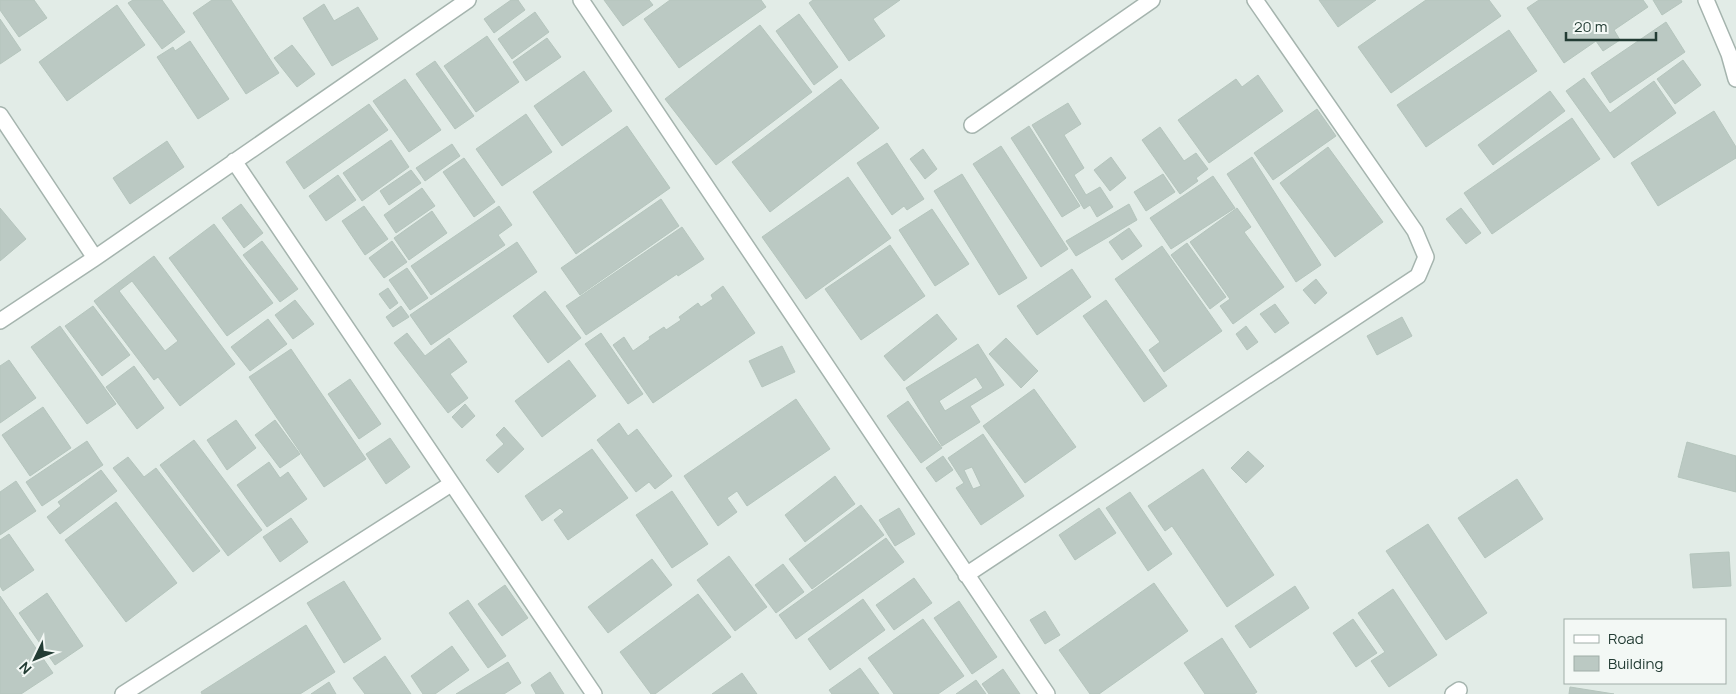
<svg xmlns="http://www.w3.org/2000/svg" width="1736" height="694" font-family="Manrope,sans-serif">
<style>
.building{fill:#bbc9c3;stroke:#b5c5bd;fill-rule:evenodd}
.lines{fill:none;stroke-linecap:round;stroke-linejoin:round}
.minor-casing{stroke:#a5b4ae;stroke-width:18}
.minor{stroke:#fff;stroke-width:15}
</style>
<rect width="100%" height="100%" fill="#e2ece7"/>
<path class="building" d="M0,0h34l13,18 -28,19 -19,-27z
M133,0h29l23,32 -23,17 -34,-46z
M212,0h19l48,73 -33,21 -53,-81z
M511,0h7l7,10 -31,23 -10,-14z
M604,0h45l4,5 -30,21z
M670,0h91l5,7 -87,61 -35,-49z
M813,0h87l-27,19 12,17 -36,25 -40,-58z
M1319,0h57l-38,27z
M1426,0h63l12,16 -110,77 -33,-46z
M1539,0h104l5,7 -34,23 6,10 -17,11 -7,-10 -32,22 -37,-55z
M1653,0h28l1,2 -20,13z
M324,4l10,17 24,-14 20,32 -46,27 -29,-48z
M117,5l28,40 -78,56 -28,-39z
M535,12l14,20 -37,27 -14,-20z
M799,14l39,53 -24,18 -38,-54z
M0,19l21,31 -21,14z
M1666,22l19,30 -75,51 -19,-30z
M760,25l52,67 -96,73 -51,-66z
M1509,30l28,41 -111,76 -29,-42z
M487,36l32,46 -43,30 -32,-46z
M547,38l14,19 -35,24 -13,-19z
M190,41l39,58 -31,20 -41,-62 16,-10 2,4z
M292,45l23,29 -18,13 -23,-29z
M1683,60l18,25 -26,19 -18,-25z
M435,61l39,55 -19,13 -39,-55z
M584,71l28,40 -50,35 -28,-40z
M1258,75l25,36 -74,52 -31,-43 58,-41 6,8z
M1584,78l26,35 44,-32 22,32 -62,45 -48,-67z
M405,79l36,51 -32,22 -36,-51z
M841,79l38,49 -109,84 -38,-50z
M1550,91l15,20 -72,54 -15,-20z
M1068,103l13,21 -17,11 20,33 -10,7 12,20 14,-8 13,20 -16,10 -7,-12 -6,4 -52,-84z
M369,104l19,26 -84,59 -18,-27z
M1317,109l19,27 -63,44 -19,-27z
M1714,111l22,36v11l-78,48 -27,-43z
M526,114l26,38 -50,34 -26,-37z
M1572,118l28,41 -108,75 -28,-41z
M627,126l43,62 -94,66 -43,-62z
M1029,126l51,80 -18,11 -51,-79z
M1160,127l24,34 12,-8 12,16 -12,9 2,3 -18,13 -38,-54z
M391,140l18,27 -47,34 -19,-28z
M167,141l17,26 -54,37 -17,-26z
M887,143l37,56 -17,11 -3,-4 -12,9 -35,-52z
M452,144l8,12 -35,25 -9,-13z
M1001,146l67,103 -27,18 -68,-103z
M1328,147l55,75 -48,35 -55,-74z
M923,149l14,20 -12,10 -15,-20z
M1111,157l15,21 -16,13 -16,-21z
M1252,157l69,108 -25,17 -69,-108z
M464,158l31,44 -21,15 -31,-45z
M411,170l10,13 -32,22 -9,-14z
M962,174l65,104 -28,17 -65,-104z
M1163,174l12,18 -29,19 -12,-19z
M338,175l18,25 -30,21 -17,-25z
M1213,176l22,32 -64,41 -21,-31z
M848,177l43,61 -85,61 -44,-62z
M422,188l13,18 -39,27 -12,-18z
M661,199l18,27 -99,69 -19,-27z
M241,204l22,29 -19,15 -22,-30z
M1129,204l8,16 -61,36 -10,-15z
M364,206l24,33 -23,16 -23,-34z
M499,206l13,19 -14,10 7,10 -74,50 -20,-29z
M0,208l26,31 -26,22z
M1237,208l14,19 -7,5 40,55 -51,37 -13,-18 10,-7 -40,-57z
M1461,208l20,25 -15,11 -20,-25z
M932,209l37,55 -34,22 -36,-56z
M432,211l15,22 -38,27 -15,-22z
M214,224l59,79 -46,33 -58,-78z
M682,227l22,32 -26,17 -1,-2 -91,61 -20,-29z
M1129,228l13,18 -20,14 -13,-18z
M262,241l36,48 -18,13 -37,-47z
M392,241l15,21 -23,16 -15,-20z
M517,242l20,30 -106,73 -21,-30z
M1187,243l39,54 -16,12 -39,-54z
M890,245l35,51 -64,44 -36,-51z
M1162,246l60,85 -58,41 -15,-22 11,-8 -45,-63z
M154,256l81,108 -55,42 -22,-29 -4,3 -60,-79zM132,281l46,60 -13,10 -46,-60z
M407,268l21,30 -18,12 -21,-30z
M1072,269l19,28 -54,38 -20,-29z
M1316,279l11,14 -12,11 -12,-14z
M723,286l32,47 -102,70 -40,-58 11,-8 9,14 17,-12 -1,-2 15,-10 2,3 15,-10 -2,-3 19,-14 3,4 12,-8 -2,-4z
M388,288l10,15 -8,6 -11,-15z
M545,291l36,47 -33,25 -35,-47z
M295,300l19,24 -21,15 -18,-24z
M1106,300l61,86 -23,16 -61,-86z
M1275,304l14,19 -14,10 -15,-19z
M93,306l37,49 -28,21 -37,-50z
M401,306l8,11 -16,10 -7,-10z
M937,314l20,25 -53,42 -20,-25z
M1402,317l10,19 -35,19 -10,-19z
M268,319l19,25 -37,27 -19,-24z
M60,326l56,78 -29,20 -56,-77z
M1246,326l12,16 -11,8 -11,-16z
M407,333l18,23 24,-18 18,24 -17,12 18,24 -20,15 -54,-70z
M601,333l42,61 -15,10 -43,-60z
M1006,338l32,33 -17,17 -32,-34z
M978,344l26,41 -34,21 10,16 -38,24 -36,-58zM976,377l7,11 -38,23 -6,-10z
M782,346l13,26 -33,15 -13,-26z
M291,349l75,110 -42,28 -75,-110z
M9,360l27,38 -36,25v-57z
M569,360l27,36 -54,41 -27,-36z
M134,366l30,42 -27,21 -31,-42z
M350,379l31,45 -22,15 -31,-45z
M1034,389l42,58 -51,36 -42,-57z
M796,399l34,50 -83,57 -10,-15 -10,7 10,14 -19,14 -34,-50z
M908,401l34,47 -21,15 -34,-47z
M465,404l10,12 -13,12 -10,-11z
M43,407l28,41 -41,28 -28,-41z
M236,420l20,28 -29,22 -20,-30z
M275,420l25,34 -20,14 -25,-33z
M619,423l9,13 9,-7 35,47 -17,13 -6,-7 -13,10 -39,-52z
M504,427l20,22 -26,24 -12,-13 18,-16 -8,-9z
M983,434l41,62 -43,29 -25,-37 8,-5 -16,-25zM972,467l9,19 -8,3 -9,-19z
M390,438l20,29 -24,17 -20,-30z
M194,440l68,90 -34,26 -68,-91z
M87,441l16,24 -61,41 -16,-24z
M1687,442l49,14v36l-58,-15z
M592,449l36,49 -60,42 -14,-20 10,-8 -4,-4 -18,13 -17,-25z
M1248,451l16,15 -18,17 -15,-15z
M943,456l10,14 -17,12 -10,-14z
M128,457l16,20 12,-9 64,83 -27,21 -80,-104z
M269,462l11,16 8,-6 19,27 -40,28 -30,-42z
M1203,469l71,106 -47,32 -55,-81 -7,5 -17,-25z
M101,470l16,21 -57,43 -13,-17 14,-11 -3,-4z
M835,476l20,28 -50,38 -20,-27z
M1517,479l26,40 -58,39 -27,-40z
M16,481l20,30 -36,24v-43z
M672,491l36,53 -36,24 -36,-53z
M1130,492l42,62 -24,17 -42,-63z
M116,502l61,81 -51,39 -61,-82z
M861,505l23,30 -72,54 -23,-30z
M899,508l16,26 -20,12 -16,-26z
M1099,508l17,25 -41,27 -16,-25z
M291,518l17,24 -28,20 -17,-25z
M1428,524l59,89 -41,27 -60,-89z
M9,534l25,36 -31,21 -3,-5v-46z
M886,538l18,24 -108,77 -17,-24z
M1729,552l2,34 -38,2 -3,-34z
M729,556l38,51 -32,24 -38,-51z
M652,559l20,26 -64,48 -20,-26z
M783,564l21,28 -28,21 -21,-28z
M914,578l18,25 -38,27 -18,-25z
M344,581l37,58 -37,24 -37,-60z
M1154,583l34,48 -89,63h-9l-31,-44z
M505,585l23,33 -26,18 -24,-32z
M1295,586l14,22 -59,40 -15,-22z
M1393,589l44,66 -48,32 -18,-26 14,-9 -27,-39z
M47,593l36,53 -28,19 -36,-52z
M698,594l33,43 -76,57h-4l-31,-42z
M0,596l53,77 -32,21h-21z
M863,599l22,31 -55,40 -22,-31z
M468,600l38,56 -18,12 -39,-55z
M959,601l38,56 -25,17 -38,-56z
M1045,611l15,24 -15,9 -15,-24z
M923,619l41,57 -26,18h-44l-26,-36z
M1353,619l24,34 -21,14 -23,-34z
M306,625l29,47 -35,22h-98l-1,-2z
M1222,638l35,54 -3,2h-49l-21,-31z
M452,646l17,24 -34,24h-12l-12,-18z
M385,656l26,38h-46l-12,-16z
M508,662l13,21 -17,11h-48z
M860,668l19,26h-47l-3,-4z
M1003,669l17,25h-31l-7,-10z
M550,672l14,22h-28l-5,-9z
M742,673l15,21h-45z
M976,680l10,14h-30z
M329,682l7,12h-25z
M1570,687l44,7h-45z"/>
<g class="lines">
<defs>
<path id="minor" d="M581,0l466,694
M1706,0l23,54 7,25
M0,115l95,143
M972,125l180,-125
M234,161l360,533
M0,321l95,-63 373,-258
M966,575l452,-299 8,-19 -11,-26 -160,-231
M123,694l328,-210
M1453,694l6,-4"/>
</defs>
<use href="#minor" class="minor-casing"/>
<use href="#minor" class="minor"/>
</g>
<rect x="1564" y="619" width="162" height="65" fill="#f3f8f5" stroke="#a0ada8"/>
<rect x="1574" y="635" width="25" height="8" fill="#ffffff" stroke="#a0ada8"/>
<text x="1608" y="644" font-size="15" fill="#233c34">Road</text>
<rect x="1574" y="656" width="25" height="15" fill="#bbc9c3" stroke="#a0ada8"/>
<text x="1608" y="669" font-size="15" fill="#233c34">Building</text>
<g transform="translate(35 659) rotate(227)" stroke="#f3f8f5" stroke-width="4" paint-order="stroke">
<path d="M0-4L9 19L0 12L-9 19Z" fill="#233c34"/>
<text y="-8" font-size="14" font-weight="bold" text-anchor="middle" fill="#233c34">N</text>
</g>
<path d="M1566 32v8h90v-8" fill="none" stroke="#233c34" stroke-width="2.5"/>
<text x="1574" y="32" font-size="15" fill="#233c34" stroke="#f3f8f5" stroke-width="4" paint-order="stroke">20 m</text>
</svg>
